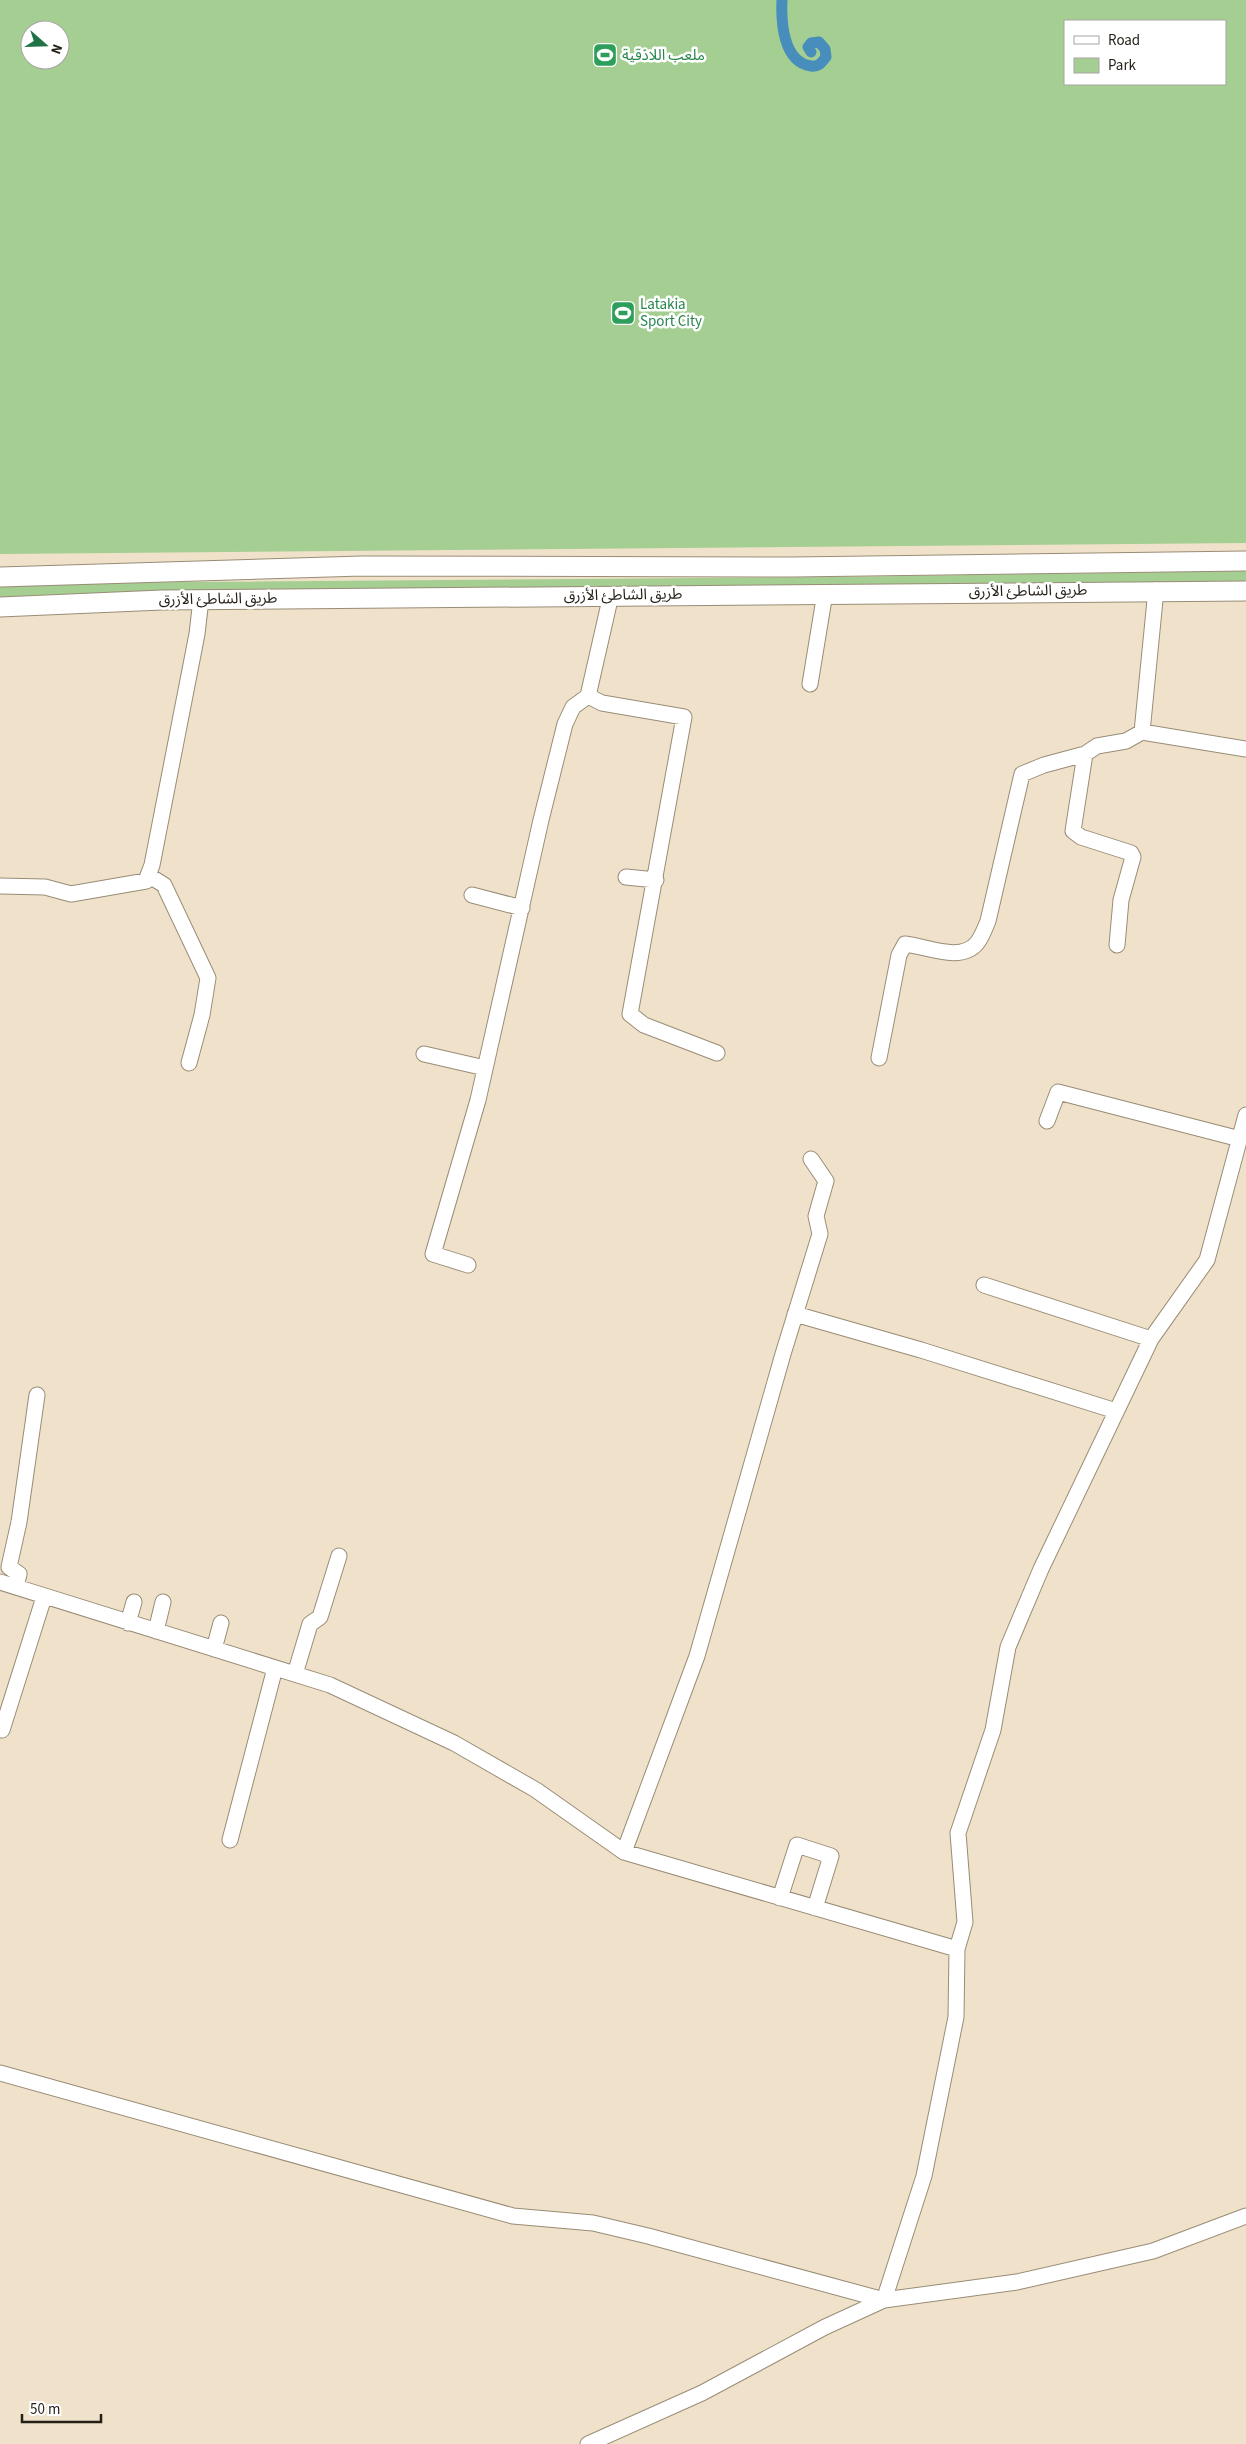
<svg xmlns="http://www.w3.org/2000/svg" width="1246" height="2444" font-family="'Source Sans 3','Noto Sans Arabic',sans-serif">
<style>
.green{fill:#a5ce92;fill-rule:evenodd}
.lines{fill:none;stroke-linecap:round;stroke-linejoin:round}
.canal{stroke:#488ebc;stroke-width:11}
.minor-casing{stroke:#998c76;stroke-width:17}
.major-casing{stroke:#998c76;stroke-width:21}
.minor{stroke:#fff;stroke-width:15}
.major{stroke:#fff;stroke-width:19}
.labels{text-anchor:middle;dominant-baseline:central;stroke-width:5;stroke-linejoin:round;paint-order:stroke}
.leisure-label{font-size:15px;fill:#27864d;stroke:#fff;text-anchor:start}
.street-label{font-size:15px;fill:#231e16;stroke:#fff}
</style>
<rect width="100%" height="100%" fill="#f0e2ca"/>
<path class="green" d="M0,0h1246v543l-1246,11zM1065,21h160v63h-160zM30,30h30v30h-30z
M1246,571v10l-1181,13 -65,3v-13l62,-1 775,-6z"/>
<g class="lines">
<path class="canal" d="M782,0c-1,22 1,62 29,66 8,1 10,-3 15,-9l-1,-8 -6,-7 -8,1 -3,4 3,5"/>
<defs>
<path id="minor" d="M1156,590l-14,142 104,17
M611,595l-23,101 14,7 82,14 -54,297 14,11 73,28
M810,684l15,-91
M1085,754l-12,77 8,6 50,16 2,4 -12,43 -4,45
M148,875l16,10 44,93 -6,37 -13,48
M626,877l30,3
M0,886l45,1 26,7 75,-13 6,-16 45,-231 4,-35
M472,895l50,13
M424,1054l61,14
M879,1058l20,-103 6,-11c21,2 56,19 72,-1 5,-6 8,-15 11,-22l34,-147 22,-9 41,-11 12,-8 29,-5 16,-9
M1047,1121l11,-29 182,47
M468,1265l-35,-11 45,-154 63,-280 24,-96 8,-17 15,-11
M984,1285l167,54
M795,1314l126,36 195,61
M0,1582l330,103 124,58 82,47 88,62 333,97
M16,1587l3,-13 -10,-7 10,-45 18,-127
M128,1623l6,-21
M156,1631l7,-29
M214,1649l7,-26
M295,1674l15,-50 10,-7 19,-61
M2,1730l42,-133
M230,1840l45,-172
M624,1852l73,-196 86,-302 37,-120 -4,-18 10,-35 -15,-22
M780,1898l17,-53 34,11 -16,52
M0,2073l513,143 80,7 55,13 236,64 40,-124 32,-159 1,-68 8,-27 -7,-89 35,-103 15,-83 33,-78 110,-230 56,-79 39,-145
M588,2444l114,-51 123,-66 59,-27 133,-18 136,-31 93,-35"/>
<path id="major" d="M0,577l362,-11 431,1 453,-6
M0,607l162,-7 1084,-9"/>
</defs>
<use href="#minor" class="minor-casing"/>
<use href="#major" class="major-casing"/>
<use href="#minor" class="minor"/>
<use href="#major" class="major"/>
</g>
<defs>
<symbol id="stadium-square" viewBox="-11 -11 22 22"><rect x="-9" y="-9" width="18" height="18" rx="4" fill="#2e9e5b" stroke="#fff"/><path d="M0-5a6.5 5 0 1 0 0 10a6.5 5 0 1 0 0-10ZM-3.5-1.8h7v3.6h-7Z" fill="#fff"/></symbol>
</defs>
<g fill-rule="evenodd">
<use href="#stadium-square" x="591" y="41" width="28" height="28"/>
<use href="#stadium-square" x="609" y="299" width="28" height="28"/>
</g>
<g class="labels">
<g class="leisure-label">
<text x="622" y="55">ملعب اللاذقية</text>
<text x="640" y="304">Latakia<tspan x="640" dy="17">Sport City</tspan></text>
</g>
<g class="street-label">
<text transform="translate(1028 591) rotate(-1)">طريق الشاطئ الأزرق</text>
<text transform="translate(623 595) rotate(-1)">طريق الشاطئ الأزرق</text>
<text transform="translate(218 599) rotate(-1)">طريق الشاطئ الأزرق</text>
</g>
</g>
<rect x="1064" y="20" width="162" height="65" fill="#ffffff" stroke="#a7a5a2"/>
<rect x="1074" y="36" width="25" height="8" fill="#ffffff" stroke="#a7a5a2"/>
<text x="1108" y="45" font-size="15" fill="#231e16">Road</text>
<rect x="1074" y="58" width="25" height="15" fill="#a5ce92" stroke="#a7a5a2"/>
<text x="1108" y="70" font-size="15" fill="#231e16">Park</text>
<g transform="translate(45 45) rotate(110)"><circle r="24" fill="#ffffff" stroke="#a7a5a2"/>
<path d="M0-4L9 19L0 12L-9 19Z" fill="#1f7346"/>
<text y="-8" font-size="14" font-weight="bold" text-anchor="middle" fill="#231e16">N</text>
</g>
<path d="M22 2414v8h79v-8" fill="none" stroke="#231e16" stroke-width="2.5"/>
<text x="30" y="2414" font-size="15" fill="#231e16" stroke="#ffffff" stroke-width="4" paint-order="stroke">50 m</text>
</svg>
